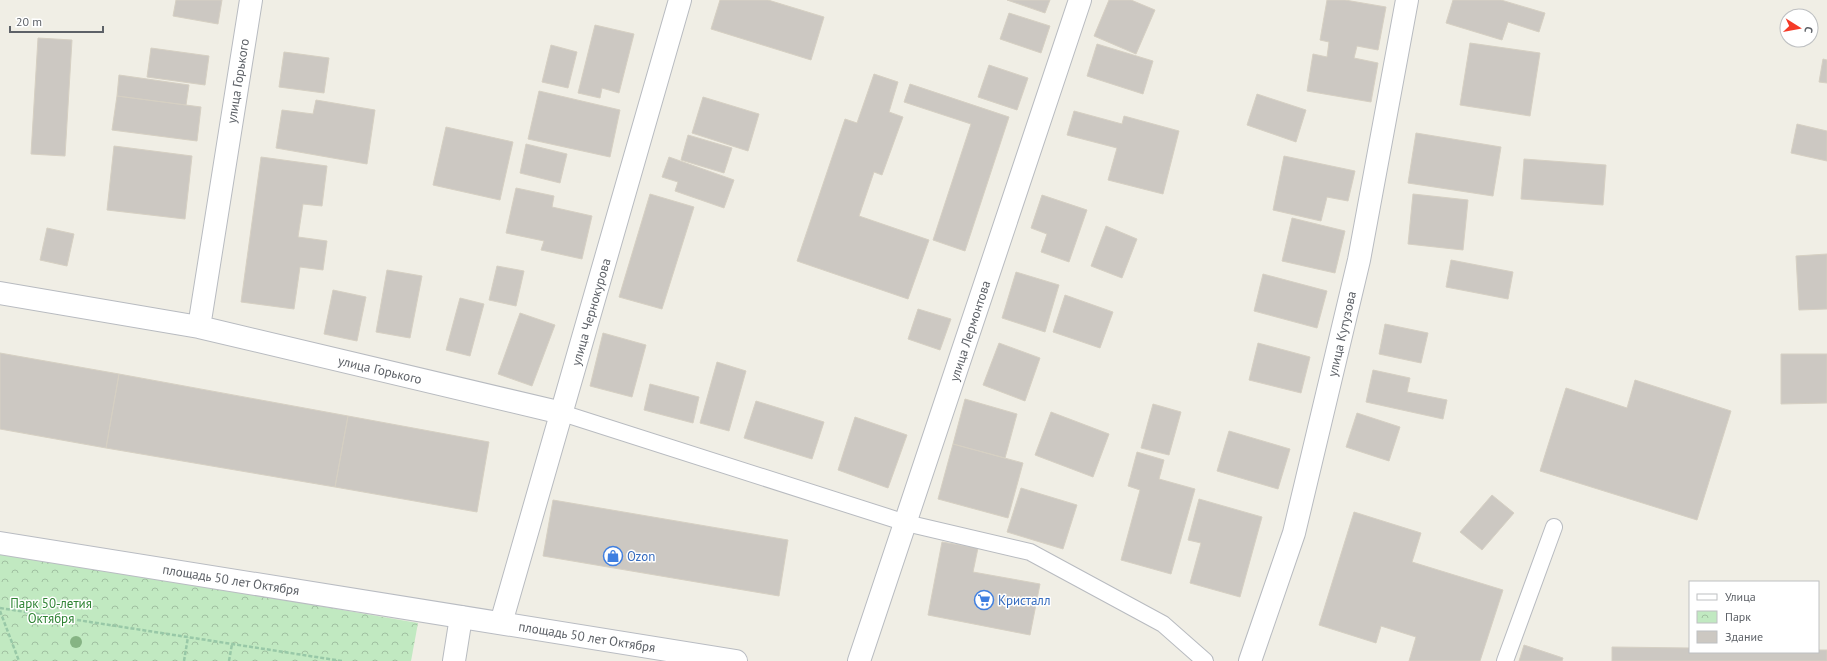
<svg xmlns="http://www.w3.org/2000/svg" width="1827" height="661" font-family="'PT Sans',sans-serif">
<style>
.park{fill:url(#park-crowns)}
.building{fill:#ccc8c2;stroke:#d6d0c3}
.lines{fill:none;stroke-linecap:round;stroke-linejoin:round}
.lane-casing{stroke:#b8bbc0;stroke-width:18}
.street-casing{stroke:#b8bbc0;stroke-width:24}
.secondary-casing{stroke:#b9bcc2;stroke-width:24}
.path{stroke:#98c8a7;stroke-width:2.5;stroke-dasharray:4 2;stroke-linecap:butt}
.lane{stroke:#fff;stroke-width:16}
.street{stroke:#fff;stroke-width:22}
.secondary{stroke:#fff;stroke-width:22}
.tree{fill:#86b484}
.labels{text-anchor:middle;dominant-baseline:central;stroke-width:3;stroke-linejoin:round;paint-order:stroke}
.street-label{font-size:13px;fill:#5d6167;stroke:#fff}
.shop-label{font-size:13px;fill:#366cbe;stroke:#fff;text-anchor:start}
.park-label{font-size:13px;fill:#2f8434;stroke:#fff}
</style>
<defs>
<pattern id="park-crowns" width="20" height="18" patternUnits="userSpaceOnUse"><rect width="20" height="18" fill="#c1e9c1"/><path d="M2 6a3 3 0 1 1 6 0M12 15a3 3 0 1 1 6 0" fill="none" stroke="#a0c0a1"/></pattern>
</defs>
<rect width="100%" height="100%" fill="#f0eee5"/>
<path class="park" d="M0,551l418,72 -7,38h-411z"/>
<path class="building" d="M176,0h46l-4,24 -45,-8z
M720,0h48l56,17 -13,43 -100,-31z
M1007,0h43l-5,13z
M1109,0h22l24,10 -19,44 -42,-18z
M1327,0h18l41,7 -8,43 -21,-4 -3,12 24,5 -7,39 -64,-11 6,-37 14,3 2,-15 -9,-2z
M1453,0h48l44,13 -6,19 -31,-10 -6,18 -56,-17z
M1009,13l41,13 -9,27 -41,-14z
M595,25l39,9 -15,59 -17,-5 -2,10 -22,-5z
M38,38l34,2 -7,116 -34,-2z
M1470,43l70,10 -10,63 -70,-11z
M1097,44l56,17 -10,33 -56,-18z
M551,45l26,7 -9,36 -26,-6z
M151,48l58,8 -4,29 -58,-8z
M284,52l45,6 -5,35 -45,-6z
M1823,59l4,1v23l-8,-1z
M989,65l39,13 -11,32 -39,-13z
M874,74l24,8 -9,30 14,5 -21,58 -8,-3 -15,44 70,24 -21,59 -111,-38 48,-142 12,4z
M119,75l70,10 -3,20 -69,-9z
M910,84l99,33 -44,134 -32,-11 38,-116 -67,-22z
M539,91l81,19 -10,47 -82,-18z
M1257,94l49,16 -10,32 -49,-17z
M117,96l84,11 -4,34 -85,-11z
M703,97l56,17 -11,37 -56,-18z
M316,100l59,10 -8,54 -91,-16 6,-38 31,4z
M1074,111l48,13 2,-8 55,15 -16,63 -55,-14 9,-32 -50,-13z
M1797,124l30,7v30l-36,-8z
M446,127l67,15 -13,58 -67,-15z
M1416,133l85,14 -8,49 -85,-13z
M688,135l44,13 -8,25 -43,-13z
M526,144l41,10 -7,29 -40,-10z
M114,146l78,10 -7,63 -78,-9z
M1284,156l71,15 -7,30 -21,-4 -6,24 -48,-11z
M261,157l66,9 -5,40 -19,-2 -5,33 29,4 -4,29 -23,-3 -6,42 -53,-7z
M669,157l65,23 -10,28 -49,-17 3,-9 -16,-5z
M1524,159l82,6 -3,40 -82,-6z
M516,188l38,8 -2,11 40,9 -10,43 -41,-9 3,-9 -38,-8z
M650,194l44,13 -32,102 -43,-12z
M1413,194l55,6 -5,50 -55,-6z
M1042,195l45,15 -18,52 -28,-10 6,-18 -16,-6z
M1292,218l53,13 -10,42 -53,-12z
M1106,226l31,13 -15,39 -31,-12z
M47,228l27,6 -7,32 -27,-6z
M1827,254v55l-28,1 -3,-54z
M1451,260l62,12 -5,27 -62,-12z
M497,266l27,5 -8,35 -27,-6z
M387,270l35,6 -12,62 -34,-6z
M1016,272l43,13 -14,47 -43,-14z
M1263,274l64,17 -10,37 -63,-17z
M333,290l33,7 -9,44 -33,-7z
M1065,295l48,17 -13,36 -47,-16z
M460,298l24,6 -14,52 -24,-6z
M918,309l33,10 -11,31 -32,-11z
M520,313l35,12 -23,61 -34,-12z
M1385,324l43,9 -7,30 -42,-9z
M603,333l43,12 -14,52 -42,-11z
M999,343l41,15 -15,43 -42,-16z
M1258,343l52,14 -9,36 -52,-13z
M0,353l119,21 -13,74 -106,-19z
M1781,354h46v49l-46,1z
M717,362l29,9 -17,60 -29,-8z
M1373,370l37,8 -3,14 40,8 -4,19 -77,-17z
M119,374l229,42 -13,71 -229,-39z
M1635,380l96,31 -34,109 -157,-49 26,-83 61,20z
M650,384l49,13 -6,26 -49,-13z
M965,399l52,15 -12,44 -52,-14z
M756,401l68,21 -12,37 -68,-21z
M1153,404l28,8 -12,43 -28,-7z
M1051,412l58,22 -16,43 -58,-22z
M1357,413l43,14 -11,34 -43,-14z
M348,416l141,26 -12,70 -142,-25z
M855,417l52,18 -19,53 -50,-18z
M1229,431l61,18 -12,40 -61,-18z
M953,444l70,19 -15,55 -70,-19z
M1137,452l27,8 -5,19 36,10 -24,85 -50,-14 19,-70 -12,-4z
M1021,488l56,17 -14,44 -56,-17z
M1492,495l22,18 -32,37 -22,-18z
M1199,499l63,18 -22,80 -50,-14 11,-40 -13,-3z
M553,500l235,40 -9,56 -236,-40z
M1354,512l67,21 -9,29 91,28 -23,71h-71l7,-24 -35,-11 -5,17 -57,-18z
M942,542l36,6 -5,24 67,12 -10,51 -102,-20z
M1524,645l39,13 -1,3h-43z
M1612,647l78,1v4h128v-2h9v11h-215z"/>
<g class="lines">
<defs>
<path id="lane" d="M562,413l344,110 124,29 133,72 42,37
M1505,661l49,-134"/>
<path id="street" d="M0,293l199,34 363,86
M199,327l52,-327
M501,623l179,-623
M454,661l7,-44
M859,661l221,-661
M1250,661l44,-128 65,-273 48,-260"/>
<path id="secondary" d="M0,543l736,118"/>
</defs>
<use href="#lane" class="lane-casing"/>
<use href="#street" class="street-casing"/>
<use href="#secondary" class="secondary-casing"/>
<path class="path" d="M0,608l342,53
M0,611l19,50
M184,661l4,-24
M229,661l3,-17"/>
<use href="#lane" class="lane"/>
<use href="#street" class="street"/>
<use href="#secondary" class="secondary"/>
</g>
<circle class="tree" cx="76" cy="642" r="6"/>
<defs>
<symbol id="shop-ring" viewBox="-11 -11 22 22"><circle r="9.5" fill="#fff" stroke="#3f7fe0" stroke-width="1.5"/><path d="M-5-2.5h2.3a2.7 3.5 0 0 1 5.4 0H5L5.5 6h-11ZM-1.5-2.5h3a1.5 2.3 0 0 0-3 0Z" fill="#3f7fe0"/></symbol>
<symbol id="supermarket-ring" viewBox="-11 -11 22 22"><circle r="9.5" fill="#fff" stroke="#3f7fe0" stroke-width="1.5"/><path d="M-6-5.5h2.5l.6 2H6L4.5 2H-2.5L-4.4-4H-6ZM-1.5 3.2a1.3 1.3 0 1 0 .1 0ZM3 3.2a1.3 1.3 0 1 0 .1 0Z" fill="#3f7fe0"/></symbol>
</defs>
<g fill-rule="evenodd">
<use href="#shop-ring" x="602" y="545" width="22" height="22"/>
<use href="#supermarket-ring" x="973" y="589" width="22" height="22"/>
</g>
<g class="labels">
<g class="street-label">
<text transform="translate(238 81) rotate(-81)">улица Горького</text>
<text transform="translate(591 312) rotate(-74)">улица Чернокурова</text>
<text transform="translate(970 331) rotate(-72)">улица Лермонтова</text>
<text transform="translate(1342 334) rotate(-77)">улица Кутузова</text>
<text transform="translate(380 370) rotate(13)">улица Горького</text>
<text transform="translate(231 580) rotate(9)">площадь 50 лет Октября</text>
<text transform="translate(587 637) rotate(9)">площадь 50 лет Октября</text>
</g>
<g class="shop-label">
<text x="627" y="556">Ozon</text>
<text x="998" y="600">Кристалл</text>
</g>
<g class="park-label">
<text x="51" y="603">Парк 50-летия<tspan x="51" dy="15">Октября</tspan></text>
</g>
</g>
<rect x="1689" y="581" width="130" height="72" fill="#ffffff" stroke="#bec0c2"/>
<rect x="1697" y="594" width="20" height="6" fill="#ffffff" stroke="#bec0c2"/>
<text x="1725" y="601" font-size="12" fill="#5d6167">Улица</text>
<rect x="1697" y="611" width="20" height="12" fill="url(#park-crowns)" stroke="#bec0c2"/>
<text x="1725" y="621" font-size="12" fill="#5d6167">Парк</text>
<rect x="1697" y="631" width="20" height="12" fill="#ccc8c2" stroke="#bec0c2"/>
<text x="1725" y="641" font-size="12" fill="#5d6167">Здание</text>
<g transform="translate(1799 28) rotate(101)"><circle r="19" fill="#ffffff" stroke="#bec0c2"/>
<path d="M0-3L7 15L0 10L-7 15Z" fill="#f53a27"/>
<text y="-6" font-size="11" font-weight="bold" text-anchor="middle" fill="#5d6167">С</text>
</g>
<path d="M10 26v6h93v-6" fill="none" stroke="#5d6167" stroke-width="2"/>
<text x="16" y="26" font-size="12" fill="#5d6167" stroke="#ffffff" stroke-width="3" paint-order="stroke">20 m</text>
</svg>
